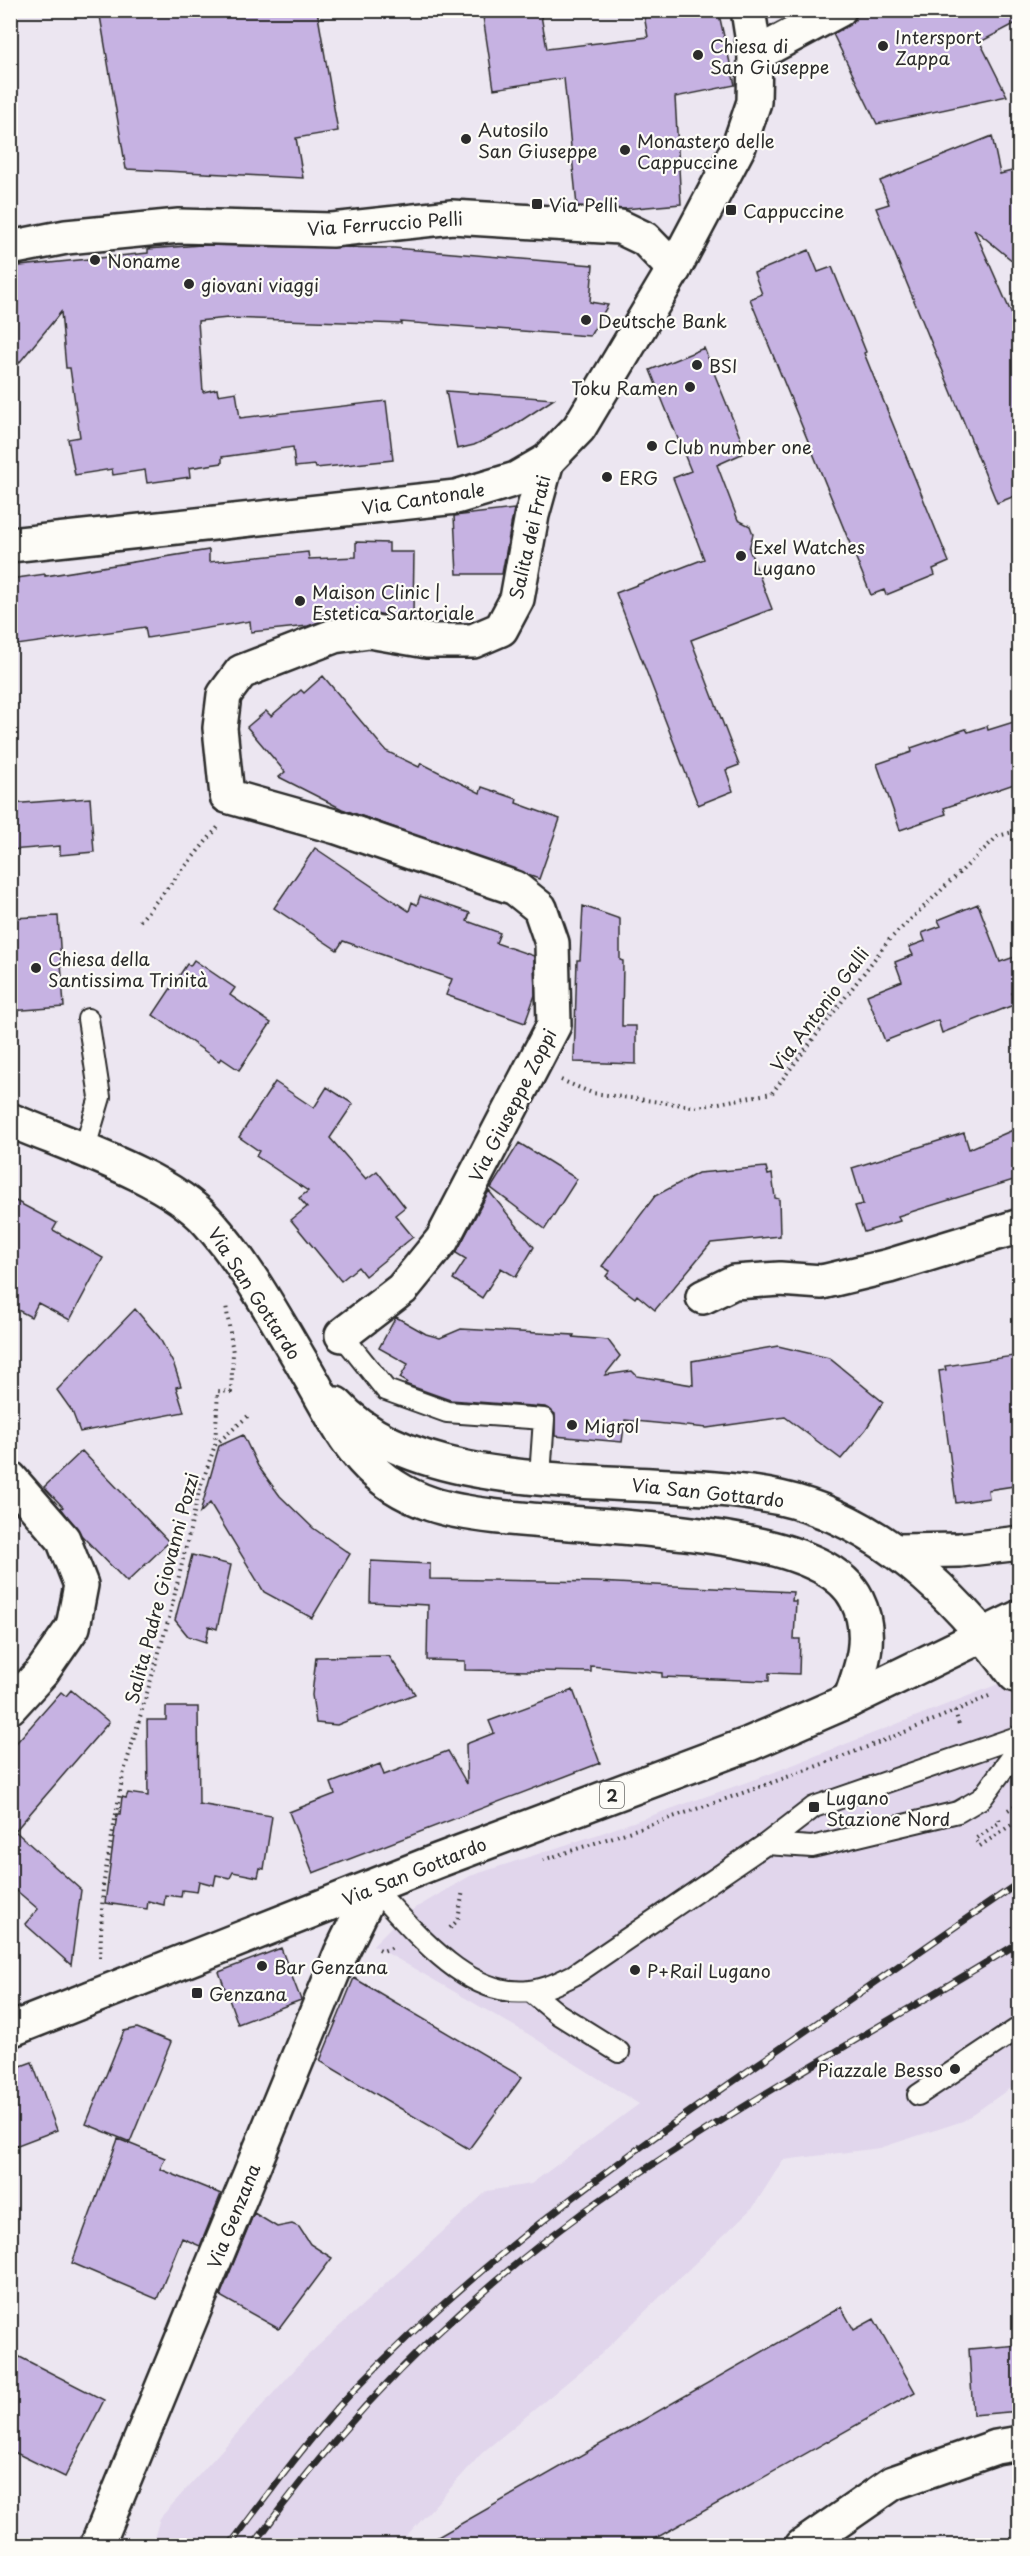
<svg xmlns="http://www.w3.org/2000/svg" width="1030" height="2556" font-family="'Playpen Sans',sans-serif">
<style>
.built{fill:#e1d6ec}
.building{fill:#c6b2e2;stroke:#2b2b2b;stroke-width:1.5}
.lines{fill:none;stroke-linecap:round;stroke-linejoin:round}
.lane-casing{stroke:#2b2b2b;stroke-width:24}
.street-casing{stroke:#2b2b2b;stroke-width:38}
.secondary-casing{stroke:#2b2b2b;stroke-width:38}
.primary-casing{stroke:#2b2b2b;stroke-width:38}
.path{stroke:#2b2b2b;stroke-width:4;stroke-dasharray:1.5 4.5;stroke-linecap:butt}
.lane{stroke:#fdfcf7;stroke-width:20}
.street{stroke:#fdfcf7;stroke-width:33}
.secondary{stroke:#fdfcf7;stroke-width:33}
.primary{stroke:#fdfcf7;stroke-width:33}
.rail-casing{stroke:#2b2b2b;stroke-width:7}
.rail{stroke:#fdfcf7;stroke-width:4.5;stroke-dasharray:14;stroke-linecap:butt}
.poi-dot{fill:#2b2b2b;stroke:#fdfcf7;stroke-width:2}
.labels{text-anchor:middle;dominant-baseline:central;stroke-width:4.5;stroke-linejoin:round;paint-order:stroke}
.shield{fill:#fdfcf7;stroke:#6a6a68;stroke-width:1.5}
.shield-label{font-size:16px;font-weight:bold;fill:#2b2b2b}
.poi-label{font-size:18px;fill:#2b2b2b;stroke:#fdfcf7;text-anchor:start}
.street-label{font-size:18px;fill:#2b2b2b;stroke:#fdfcf7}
</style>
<rect width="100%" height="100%" fill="#ece6f1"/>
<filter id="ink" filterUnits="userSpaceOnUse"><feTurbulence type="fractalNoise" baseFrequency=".0167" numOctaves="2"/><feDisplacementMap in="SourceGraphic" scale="12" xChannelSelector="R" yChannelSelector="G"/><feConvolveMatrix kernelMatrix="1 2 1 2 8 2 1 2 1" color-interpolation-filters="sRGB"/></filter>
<g filter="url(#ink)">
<path class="built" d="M1019,1676v406l-56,39 -83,27 -97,12 -29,46 -154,149 -118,98 -83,92 -247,1 8,-28 147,-162 180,-165 44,-7 108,-80 -111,-70 -155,-89 29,-29 68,-40 129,-42 168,-59z"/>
<path class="building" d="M99,10h218l21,121 -42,7 7,40 -177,-9z
M482,10h58l7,39 101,-12 -5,-27h75l17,75 -60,12 6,107 -57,5 -47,-3 -13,-128 -70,11z
M858,10h162v11l-40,21 27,54 -130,28 -44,-90 22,-14z
M992,136l8,38 20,-5v98l-46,-38 46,104v161l-23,9 -121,-295 13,-4 -9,-23z
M201,245l193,3 199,17 -3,37 18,3 -18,31 -189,-14 1,2 -174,-6 -30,3 5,71 14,-3 1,6 18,-3 4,26 146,-17 7,59 -77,8 -1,-3 -20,2 -2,-20 -71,10v6l-33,5 1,9 -43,6 -2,-13 -32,5 -1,-6 -37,6 -7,-36 12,-2 -10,-69h-4l-5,-56 -51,62v-107l138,-14v-4z
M809,250l9,22 14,-5 34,85 -2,1 85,209 -16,7 2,6 -49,20 -2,-5 -13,5 -121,-296 12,-5 -8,-21z
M704,348l42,104 -29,13 21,55 12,6 3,8 -4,15 23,60 -81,31 48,125 -13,5 7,21 -35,14 -82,-212 88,-34 -31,-81 18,-7 -41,-101z
M446,391l108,8 -44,29 -36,17 -17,4z
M514,509l-12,65h-45l-3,-58z
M356,542l33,1v9h25l-1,62 -20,2 -26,-4 -46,3 1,6 -14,5 -57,6 -1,-11 -103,17 -2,-11 -135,19v-67l35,-5v2l164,-26v12l99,-10 1,7 47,-2z
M323,676l63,75 33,16 2,-4 59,30 2,-6 35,12 -1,4 44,16 -21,60 -197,-70 -63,-32 6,-5 -38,-45 19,-16 5,5 30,-26 3,3z
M1020,720v62l-76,26 2,6 -46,16 -23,-66 35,-12 -1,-4 55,-19 2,3 19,-6 1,4z
M90,798l4,54 -34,3v-9l-50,4v-46z
M315,848l94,63 3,-9 5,3 3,-9 50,17 -3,8 33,12 -4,10 38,13 1,39 -10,28 -79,-28 6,-16 -109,-38 -6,9 -63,-42z
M978,904l22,58 20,-7v35l-8,3 4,11 -74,29 -4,-13 -53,21 -18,-46 35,-14 -7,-19 18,-7 -4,-8 16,-6 -3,-8 19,-7 -3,-6z
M583,906l37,13v41l3,1 -1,65h14v38l-62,-2 3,-102h3z
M58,916l6,91 -54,4v-93z
M194,960l41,28 -5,7 41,28 -32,47 -18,-12 -2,3 -66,-46 34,-51 3,2z
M275,1082l39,26 13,-21 26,17 -23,34 36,41 11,-8 28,36 -10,8 18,22 -48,39 -7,-9 -17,14 -50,-61 16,-13 -8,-9 9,-7 -52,-35 3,-5 -20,-14z
M1020,1127v51l-122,38 2,5 -36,11 -9,-26 8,-2 -11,-36 112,-35 5,16z
M519,1143l58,36 -32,50 -54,-41z
M766,1167l2,8 4,-1 3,24 4,1 1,37 -69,7 -56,67 -18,-15 -2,3 -29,-22 4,-5 -8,-5 53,-70 43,-23z
M489,1191l45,56 -18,30 -15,-9 -19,30 -29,-19 13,-20 -10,-6z
M10,1198l47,25 -4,7 50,28 -33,62 -32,-17 -7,14 -21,-11z
M135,1309l24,28 15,28 7,21 -5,1 8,25 -104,20 -8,-21 -15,-21z
M396,1317l30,17 14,4 21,-9 113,6 -1,2 35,3 12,16 -15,19 27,-4 5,5 56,9 -1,-24 86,-15 51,12 54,44 -17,27 -25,30 -56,-42 -78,11 -82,-8 -3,22 -67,-6v-22l-10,-7 -95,-7 -45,-16 2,-2 -7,-4 8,-14 -29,-16z
M1020,1355v130l-32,5 1,8 -33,5 -17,-132 7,-1 -1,-4z
M243,1435l15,31 22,30 33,32 37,26 -38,64 -48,-26 -54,-89 -10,10 19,-67z
M82,1451l87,91 -42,40 -46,-47 -20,-27 2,-1 -19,-20z
M192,1555l39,10 -14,64 -8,-3 -3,16 -18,-6 -13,-16z
M371,1561l59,3v15l167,3 196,10 -1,9h4l-2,38h6l-1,35 -30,-1v8l-107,-4v-4l-71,-7v6l-126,-2v-9l-38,-1 1,-55 -58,-3z
M389,1656l26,38 -78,31 -21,-2 -4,-28 4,-38z
M71,1690l38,32 -94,109 66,59 -10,75 -46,-41 13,-15 -28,-24v-135l51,-58 5,4z
M573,1690l27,73 -287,110 -24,-61 46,-18 -4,-11 49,-19 4,11 64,-24 19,33 -1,-40 28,-11 -5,-12z
M166,1707h32l1,97 73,12 -8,53 -4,-1 -2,9 -25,-5 -3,6 -14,-3 -2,10 -15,-4 -2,11 -15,-2 -1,7 -16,-2 -1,10 -16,-4 -1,8 -42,-6 12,-89h3l2,-17 4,1 2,-5 20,3 -1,-76h19z
M281,1948l20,52 -63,24 -19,-52z
M354,1978l168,99 -53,72 -149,-88z
M137,2028l34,14 -41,100 -44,-18 38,-93z
M32,2062l25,68 -47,18v-78z
M118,2139l47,19 -5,11 61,25 -21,52 -18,-8 -25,61 -85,-36z
M254,2213l23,14 15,-3 7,3 11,17 22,14 -53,71 -59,-33z
M841,2307l13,23 20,-11 41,73 -273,154h-220z
M1020,2345v66l-47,4 -4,-66z
M10,2352l94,48 -39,77 -55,-27z"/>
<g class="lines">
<defs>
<path id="lane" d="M84,1151l16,-54 -12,-78
M342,1335l44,55 61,22 97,7 -4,57
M766,1844l46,3 146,-35 24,-14 38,-52
M373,1888c41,41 92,111 157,103 16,-2 30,-9 44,-16l192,-131 48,-37 206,-71
M530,1991l28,23 61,38
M918,2095l102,-68"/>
<path id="street" d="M755,55l84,-45
M10,248l56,-11 113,-11 153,4 120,-13 168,10 25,12 29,30
M703,1297l31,-15 46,-3 42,3 67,-16 131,-40
M342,1335l60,-46 40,-49 112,-215 -2,-82 -12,-35 -25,-20 -178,-61 -110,-31 -7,-68 4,-33 17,-23 93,-36 35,-5 58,10h46l28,-12 16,-30 15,-84 15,-54
M10,1478l53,61 18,46 -8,42 -31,45 -32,35
M898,1551l62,-1 60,-7
M97,2546l244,-593 32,-65
M802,2546l91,-63 103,-36 24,-4"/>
<path id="secondary" d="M10,545l446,-48 60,-18 31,-18 32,-33 95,-159 65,-123 15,-44 1,-47 -7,-45
M10,1120c58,25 157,56 198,102 39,43 69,99 98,148 35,60 54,110 125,134 92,32 383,7 426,96 17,34 5,68 -7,100
M336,1404c91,102 317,66 444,94 100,22 176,98 235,177"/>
<path id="primary" d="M10,2030l427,-169 312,-117 101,-44 170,-83"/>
</defs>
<use href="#lane" class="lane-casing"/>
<use href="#street" class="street-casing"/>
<use href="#secondary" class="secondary-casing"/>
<use href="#primary" class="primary-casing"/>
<path class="path" d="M140,921l78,-94
M561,1080l31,13 106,14 74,-14 117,-153 109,-104 22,-6
M215,1445l33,-29
M955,1711l5,17
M1008,1810l12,-8
M999,1819l1,3 -25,17 5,7 40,-27
M543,1860c150,-49 301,-99 446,-164
M450,1928l8,-8 5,-30
M379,1949l4,2 11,-4
M100,1958l3,-72 20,-111 46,-157 30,-126 16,-47 3,-54 13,1 2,-39 -7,-48"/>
<use href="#lane" class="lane"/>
<use href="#street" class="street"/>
<use href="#secondary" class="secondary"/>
<use href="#primary" class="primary"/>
<defs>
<path id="rail" d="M229,2546c40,-53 79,-107 124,-155 121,-126 262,-228 405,-327 88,-61 174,-122 262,-182
M253,2546c90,-128 203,-241 329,-333 139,-100 292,-181 438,-271"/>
</defs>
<use href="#rail" class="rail-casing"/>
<use href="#rail" class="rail"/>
</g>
</g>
<g class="poi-dot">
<circle cx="883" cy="46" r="6"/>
<circle cx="698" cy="55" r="6"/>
<circle cx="466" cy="139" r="6"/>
<circle cx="625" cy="150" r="6"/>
<rect x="531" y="198" width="12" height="12" rx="3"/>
<rect x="725" y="204" width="12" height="12" rx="3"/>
<circle cx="95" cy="260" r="6"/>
<circle cx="189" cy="284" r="6"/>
<circle cx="586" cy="320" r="6"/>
<circle cx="697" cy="365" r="6"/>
<circle cx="690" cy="387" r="6"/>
<circle cx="652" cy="446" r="6"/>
<circle cx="607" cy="477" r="6"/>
<circle cx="741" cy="556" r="6"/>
<circle cx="300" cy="601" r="6"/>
<circle cx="36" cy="968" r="6"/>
<circle cx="572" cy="1425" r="6"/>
<rect x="808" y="1801" width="12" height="12" rx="3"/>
<circle cx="262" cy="1966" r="6"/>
<circle cx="635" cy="1970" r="6"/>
<rect x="191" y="1987" width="12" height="12" rx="3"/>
<circle cx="955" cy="2069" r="6"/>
</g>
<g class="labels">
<rect class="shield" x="600" y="1782" width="24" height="26" rx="4.5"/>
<g class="shield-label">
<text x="612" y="1795">2</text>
</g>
<g class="poi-label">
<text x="895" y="36">Intersport<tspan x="895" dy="21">Zappa</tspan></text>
<text x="710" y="45">Chiesa di<tspan x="710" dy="21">San Giuseppe</tspan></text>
<text x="478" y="129">Autosilo<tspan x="478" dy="21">San Giuseppe</tspan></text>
<text x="637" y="140">Monastero delle<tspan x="637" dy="21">Cappuccine</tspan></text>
<text x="549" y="204">Via Pelli</text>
<text x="743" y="210">Cappuccine</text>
<text x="107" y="260">Noname</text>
<text x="201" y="284">giovani viaggi</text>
<text x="598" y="320">Deutsche Bank</text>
<text x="709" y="365">BSI</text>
<text x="678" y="387" text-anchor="end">Toku Ramen</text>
<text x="664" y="446">Club number one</text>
<text x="619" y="477">ERG</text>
<text x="753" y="546">Exel Watches<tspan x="753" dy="21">Lugano</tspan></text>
<text x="312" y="591">Maison Clinic |<tspan x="312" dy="21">Estetica Sartoriale</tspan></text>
<text x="48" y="958">Chiesa della<tspan x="48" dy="21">Santissima Trinità</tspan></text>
<text x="584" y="1425">Migrol</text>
<text x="826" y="1797">Lugano<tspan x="826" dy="21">Stazione Nord</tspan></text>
<text x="274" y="1966">Bar Genzana</text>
<text x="647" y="1970">P+Rail Lugano</text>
<text x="209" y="1993">Genzana</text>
<text x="943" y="2069" text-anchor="end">Piazzale Besso</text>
</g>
<g class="street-label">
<text transform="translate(385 223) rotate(-4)">Via Ferruccio Pelli</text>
<text transform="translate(423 498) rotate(-9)">Via Cantonale</text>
<text transform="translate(529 537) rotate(-77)">Salita dei Frati</text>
<text transform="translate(819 1009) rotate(-53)">Via Antonio Galli</text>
<text transform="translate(512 1105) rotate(-63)">Via Giuseppe Zoppi</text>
<text transform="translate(255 1293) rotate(57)">Via San Gottardo</text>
<text transform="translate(708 1492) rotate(6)">Via San Gottardo</text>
<text transform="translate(161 1588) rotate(-75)">Salita Padre Giovanni Pozzi</text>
<text transform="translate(414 1871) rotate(-22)">Via San Gottardo</text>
<text transform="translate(233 2216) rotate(-68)">Via Genzana</text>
</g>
</g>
<rect width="1030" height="2556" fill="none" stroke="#fdfcf7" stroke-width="36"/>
<rect x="18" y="18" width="994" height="2520" fill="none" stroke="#2b2b2b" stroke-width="2" filter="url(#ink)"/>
</svg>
